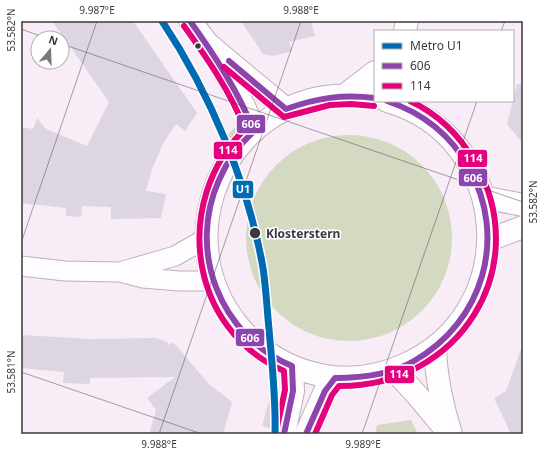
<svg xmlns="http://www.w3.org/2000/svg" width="544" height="455" font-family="'Noto Sans',sans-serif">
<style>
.green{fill:#d4d9c2}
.building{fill:#ddd5e2}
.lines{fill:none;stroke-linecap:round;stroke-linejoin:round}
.minor-casing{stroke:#bbb2ba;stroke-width:21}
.tertiary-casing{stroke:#bbb2ba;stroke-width:24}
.secondary-casing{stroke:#bbb2ba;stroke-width:24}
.minor{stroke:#fefcfe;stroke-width:19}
.tertiary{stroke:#fefcfe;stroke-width:22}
.secondary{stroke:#fefcfe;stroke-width:22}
.bus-1-casing{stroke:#fff;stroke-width:9}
.bus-2-casing{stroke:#fff;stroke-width:9}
.bus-1{stroke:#8e44ad;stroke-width:6}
.bus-2{stroke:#e5007d;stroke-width:6}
.metro-1-casing{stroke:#fff;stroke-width:10}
.metro-1{stroke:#006ab3;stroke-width:7}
.ticks{fill:none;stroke:#3f373f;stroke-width:1;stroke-opacity:0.45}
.bus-dot{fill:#3f373f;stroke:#fff;stroke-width:1.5}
.labels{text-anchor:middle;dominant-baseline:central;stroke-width:3;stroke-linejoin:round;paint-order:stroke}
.stop-label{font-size:12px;font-weight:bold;fill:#3f373f;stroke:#fff;text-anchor:start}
.line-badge{stroke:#fff;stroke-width:1.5}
.badge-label{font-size:11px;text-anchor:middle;font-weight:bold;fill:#fff}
.neatline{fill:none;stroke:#3f373f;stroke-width:1.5}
.ticks-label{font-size:10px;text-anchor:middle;fill:#3f373f}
</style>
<rect width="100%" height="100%" fill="#f8ecf7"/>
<path class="green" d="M240,121l-3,11 -15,18 -5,-3z
M246 238a103 103 0 1 1 206 0a103 103 0 1 1-206 0Z
M411,420l7,14h-43l2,-9z"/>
<path class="building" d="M52,21h81l64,92 -12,18 -9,-7 -13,20 -11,25 -6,22 20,3 -5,24 -50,1v-12l-29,-1 -1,11 -15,-1v-8l-45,-5v-76l12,2 4,-11 9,11 41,17 22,-44z
M241,21h70l4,15 -26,6 3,9 -19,5 -10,-2z
M517,84l6,1v59l-16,-20z
M21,335l71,4 64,-1 11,4 2,3 4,-3 36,42 23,18 -9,32h-74l7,-24 -9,-12 28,-21 -85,1v6l-27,-1 1,-11 -43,-4z
M521,349h2v85h-12l-17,-36 12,-7z
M269,400l9,2 -6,27 -10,-3z"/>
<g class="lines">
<defs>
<path id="minor" d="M21,266l44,5 55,1 23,6 36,3h34
M123,271l52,-15 30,-17"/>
<path id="tertiary" d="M405,31l2,-10
M345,95l30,-23
M435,348c1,30 7,57 16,86
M394,370l23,25 30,36"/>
<path id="secondary" d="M190,21l18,23 78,65
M217,59l27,47 10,25
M375,98c-22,-3 -44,-4 -65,2 -97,27 -135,145 -74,223 21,27 51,45 84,52 28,6 56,2 82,-9 122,-51 112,-229 -15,-265
M483,197l40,8
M489,240l34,-13
M284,434l9,-43 -1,-25
M306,434l19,-43 10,-13"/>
</defs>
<use href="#minor" class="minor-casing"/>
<use href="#tertiary" class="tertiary-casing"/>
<use href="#secondary" class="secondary-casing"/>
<use href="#minor" class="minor"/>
<use href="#tertiary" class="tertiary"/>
<use href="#secondary" class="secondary"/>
<defs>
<path id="bus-1" d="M190,21c25,35 48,70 64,110 -15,14 -27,30 -35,49 -32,71 1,156 73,186l1,25 -9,43
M229,61l57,48c31,-11 56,-15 89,-11
M306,434l19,-43 10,-13c27,0 55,-3 79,-17 69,-39 94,-123 55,-193 -18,-33 -46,-55 -82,-67"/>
<path id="bus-2" d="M184,26c23,32 46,65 61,103 -73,72 -57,200 39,242l1,19 -9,42
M224,67l60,50 46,-12 21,-1 23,2
M315,434l17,-39 7,-9c120,1 196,-118 136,-224 -15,-26 -37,-48 -65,-61"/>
</defs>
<use href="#bus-1" class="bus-1-casing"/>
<use href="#bus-2" class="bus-2-casing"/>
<use href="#bus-1" class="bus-1"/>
<use href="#bus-2" class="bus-2"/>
<defs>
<path id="metro-1" d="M162,21c48,72 86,162 101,247 3,20 4,41 6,61 3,35 7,69 6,105"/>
</defs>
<use href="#metro-1" class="metro-1-casing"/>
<use href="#metro-1" class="metro-1"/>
</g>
<path class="ticks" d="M21,29l25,9M501,31l4,-10M62,44l461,158M21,243l76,-222M21,372l181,62M159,434l142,-413M362,434l115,-333"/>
<g class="bus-dot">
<circle cx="198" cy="46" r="3.5"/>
<circle cx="255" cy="233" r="6"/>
</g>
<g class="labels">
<g class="stop-label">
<text x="266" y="233">Klosterstern</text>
</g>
</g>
<g class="line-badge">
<rect x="236" y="114" width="30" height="20" rx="4" fill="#8e44ad"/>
<rect x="213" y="141" width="30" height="19" rx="4" fill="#e5007d"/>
<rect x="457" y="149" width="31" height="19" rx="4" fill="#e5007d"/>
<rect x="458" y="168" width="30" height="19" rx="4" fill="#8e44ad"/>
<rect x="232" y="180" width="22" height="19" rx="4" fill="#006ab3"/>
<rect x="235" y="328" width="30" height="19" rx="4" fill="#8e44ad"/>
<rect x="384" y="365" width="31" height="19" rx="4" fill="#e5007d"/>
</g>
<g class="badge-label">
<text x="251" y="128">606</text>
<text x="228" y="154">114</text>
<text x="473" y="162">114</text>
<text x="473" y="182">606</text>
<text x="243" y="193">U1</text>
<text x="250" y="342">606</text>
<text x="399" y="378">114</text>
</g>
<rect width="544" height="455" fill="none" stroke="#ffffff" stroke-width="44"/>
<rect x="374" y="30" width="140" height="72" fill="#ffffff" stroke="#b2afb2"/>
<rect x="382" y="43" width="20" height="6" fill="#006ab3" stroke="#b2afb2"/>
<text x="410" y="50" font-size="12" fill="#3f373f">Metro U1</text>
<rect x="382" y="63" width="20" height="6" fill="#8e44ad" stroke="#b2afb2"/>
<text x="410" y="70" font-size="12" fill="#3f373f">606</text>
<rect x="382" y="83" width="20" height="6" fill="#e5007d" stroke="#b2afb2"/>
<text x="410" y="90" font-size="12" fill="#3f373f">114</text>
<g transform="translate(50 50) rotate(19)"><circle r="19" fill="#ffffff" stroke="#b2afb2"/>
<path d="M0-3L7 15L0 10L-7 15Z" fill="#80767f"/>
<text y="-6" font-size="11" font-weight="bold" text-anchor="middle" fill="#3f373f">N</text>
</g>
<rect x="22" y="22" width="500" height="411" class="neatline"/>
<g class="ticks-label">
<text x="97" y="14">9.987°E</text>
<text x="301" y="14">9.988°E</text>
<text transform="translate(11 30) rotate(-90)" y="4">53.582°N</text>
<text transform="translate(533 202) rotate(-90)" y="4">53.582°N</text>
<text transform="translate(11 372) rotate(-90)" y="4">53.581°N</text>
<text x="159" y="448">9.988°E</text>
<text x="363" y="448">9.989°E</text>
</g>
</svg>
